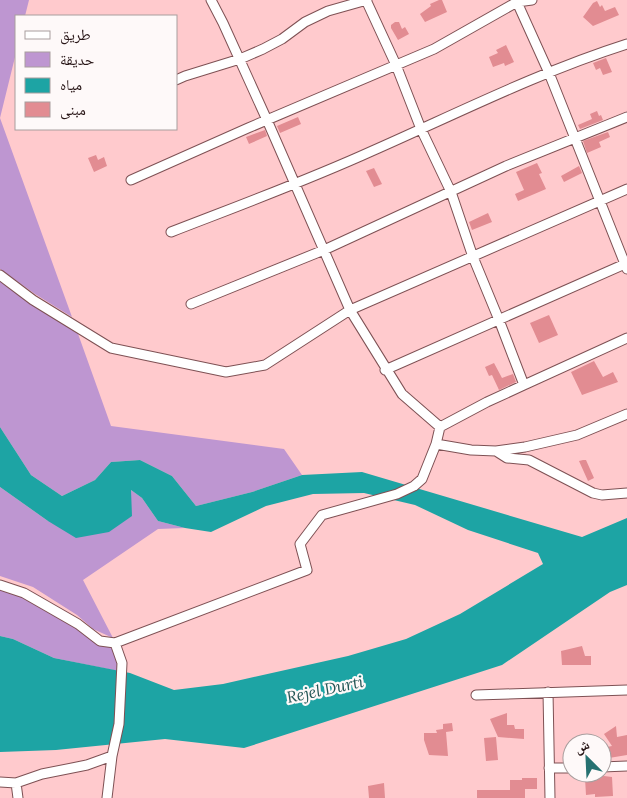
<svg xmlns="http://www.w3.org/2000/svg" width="627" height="798" font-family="Lora,'Noto Naskh Arabic',serif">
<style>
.green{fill:#be96d1}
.water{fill:#1da4a4}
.building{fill:#e28c92}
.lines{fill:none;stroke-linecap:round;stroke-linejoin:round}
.street-casing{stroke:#7e5154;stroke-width:11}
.street{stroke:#fff;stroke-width:9}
.labels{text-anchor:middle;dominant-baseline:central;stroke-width:4.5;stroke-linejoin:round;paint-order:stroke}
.water-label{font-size:16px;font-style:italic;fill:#245757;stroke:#fef9f9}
</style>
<rect width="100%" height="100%" fill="#ffcacd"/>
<path class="green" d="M0,0h29l-4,16h-9v37l-16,65 72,199 -37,-23 -35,-25z
M0,281l28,21 49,29 34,95 173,23 18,26 -50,17 -56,14 -24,-30 -32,-16 -29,2 -16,18 -33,16 -31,-21 -31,-48z
M0,487l48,34 83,-31 11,8 16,23 27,7 -27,1 -75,51 30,58 -20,-9 -16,-14 -44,-28 -33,-11z
M0,588l23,8 53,30 21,18 15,2 8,17 -2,8 -64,-13 -41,-19 -13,-3z"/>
<path class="water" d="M0,427l31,48 31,21 33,-16 16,-18 29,-2 32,16 24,30 56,-14 50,-17 60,-3 220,65 45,-19v67l-17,7 -108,73 -258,83 -79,-9 -109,11 -56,2v-116l13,3 41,19 76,15 44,17 49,-6 125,-28 58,-17 54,-25 83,-50 -5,-11 -70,-23 -53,-25 -51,-12 -51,1 -47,12 -55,26 -26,-4 -27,-7 -16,-23 -11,-8 1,26 -23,16 -33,6 -28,-17 -48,-34z"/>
<path class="building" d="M439,0h3l5,12 -22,10 -5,-8 11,-8 -1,-2z
M597,1l3,6 2,-2 3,6 10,-4 4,8 -26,11 -10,-9 10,-14z
M395,22h4l3,7 3,-2 4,7 -11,6 -7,-12v-3z
M506,45l8,17 -9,4 -1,-3 -11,4 -4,-10 9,-4 -2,-3z
M606,58l6,14 -9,3 -3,-7 -4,2 -3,-7z
M597,111l2,5 2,-1 2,5 -23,9 -2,-4 14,-6 -2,-5z
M298,117l3,7 -21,9 -3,-7z
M265,130l2,6 -18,8 -3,-7z
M608,132l2,5 -11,5 2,5 -14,6 -4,-12z
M96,155l2,5 6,-3 3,9 -13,6 -6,-14z
M537,163l5,10 -3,1 7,15 -28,12 -3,-7 9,-4 -8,-18z
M579,166l3,7 -18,9 -3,-6z
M374,168l8,16 -8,3 -8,-16z
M488,213l4,9 -20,8 -3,-8z
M549,315l9,20 -19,8 -9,-20z
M594,361l9,16 10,-5 5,10 -36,13 -11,-23z
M494,363l8,15 11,-4 3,8 -17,8 -7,-15 -3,1 -4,-9z
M583,460h3l8,18 -6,3 -9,-20z
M582,646l3,10h6v9h-29l-1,-14z
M507,713v12h7l1,4h9v10l-26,-2 -8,-18z
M452,723l1,8 -7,1 2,24 -19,-1 -5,-15v-7h13l-1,-3 7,-1v-5z
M616,726l1,11 10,-2v20l-18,3 -2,-11 5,-1 -8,-12z
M496,737l2,23 -12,1 -2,-23z
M604,776l8,1 1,19 -18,1v-3l-9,1 -1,-17z
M522,778h15v11h-12v9h-48v-8h33v-10h12z
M384,783l1,15h-16l-1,-12z"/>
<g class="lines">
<defs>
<path id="street" d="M211,0l12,23 44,97 83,190 52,84 38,33
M516,0l33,73 78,196
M176,80l9,-4 55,-17 23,-10 19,-10 23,-17 23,-11 39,-11
M131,180l117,-52 186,-79 83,-47 15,-2
M171,232c67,-26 135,-51 201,-81 84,-37 167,-79 255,-107
M0,275l33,25 78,48 115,24 39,-7 85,-55 277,-121
M191,304l133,-54 182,-84 121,-49
M385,370l242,-107
M524,385l103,-47
M436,444l35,6 25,1 29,-4 52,-12 50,-21
M496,451l11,7 22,2 64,33 9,2 25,-2
M0,585l24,8 54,31 22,17 15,2 192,-73 -7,-26 22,-29 75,-21 17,-8 8,-7 14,-35 4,-17 47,-25 37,-17 -25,-65 -26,-63 -22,-65 -30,-63 -25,-64 -30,-65
M548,692l2,106
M476,695l151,-5
M602,767l25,-1
M549,768h23
M0,782l16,1 26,-9 45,-9 25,-9
M16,783l2,15
M107,798l5,-42 7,-32 3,-61 -7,-20"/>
</defs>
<use href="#street" class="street-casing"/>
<use href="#street" class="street"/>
</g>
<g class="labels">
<g class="water-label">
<text transform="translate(325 689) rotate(-12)">Rejel Durti</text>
</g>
</g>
<rect x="15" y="15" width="162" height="115" fill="#fef9f9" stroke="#a89e9e"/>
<rect x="25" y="31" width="25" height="8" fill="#ffffff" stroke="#a89e9e"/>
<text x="60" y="40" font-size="15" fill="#271516">طريق</text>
<rect x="25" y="52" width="25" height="15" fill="#be96d1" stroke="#a89e9e"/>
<text x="60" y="65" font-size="15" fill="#271516">حديقة</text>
<rect x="25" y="78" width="25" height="15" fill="#1da4a4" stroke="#a89e9e"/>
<text x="60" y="90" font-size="15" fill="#271516">مياه</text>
<rect x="25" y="102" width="25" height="15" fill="#e28c92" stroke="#a89e9e"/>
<text x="60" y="115" font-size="15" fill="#271516">مبنى</text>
<g transform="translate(587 758) rotate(336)"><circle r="24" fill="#fef9f9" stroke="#a89e9e"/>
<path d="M0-4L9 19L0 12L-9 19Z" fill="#267171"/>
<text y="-8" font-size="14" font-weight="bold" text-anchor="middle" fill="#271516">ش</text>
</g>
</svg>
